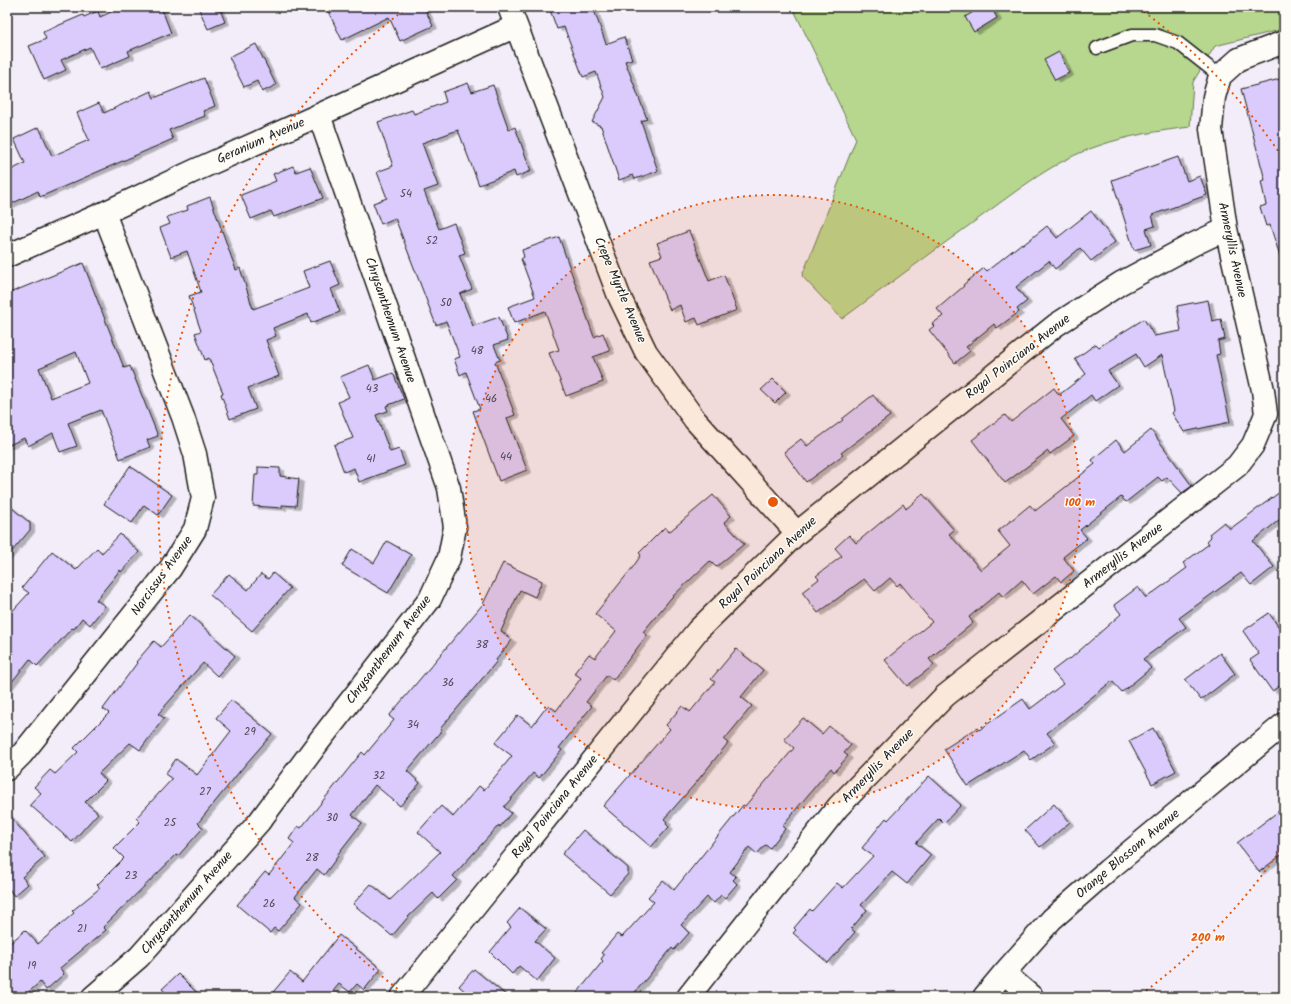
<svg xmlns="http://www.w3.org/2000/svg" width="1291" height="1004" font-family="Kalam,sans-serif">
<style>
.park{fill:#b7d68e;stroke:#6a7955}
.building{fill:#dacbfc;stroke:#1c1c1c;fill-rule:evenodd;filter:url(#shadow)}
.lines{fill:none;stroke-linecap:round;stroke-linejoin:round}
.service-casing{stroke:#1c1c1c;stroke-width:15}
.minor-casing{stroke:#1c1c1c;stroke-width:25}
.service{stroke:#fdfcf7;stroke-width:12}
.minor{stroke:#fdfcf7;stroke-width:22}
.ring{fill:none;stroke:#e8590c;stroke-width:2;stroke-dasharray:2 4}
.labels{text-anchor:middle;dominant-baseline:central;stroke-width:3;stroke-linejoin:round;paint-order:stroke}
.number-label{font-size:11px;fill:#4c4854}
.street-label{font-size:13px;fill:#1c1c1c;stroke:#fdfcf7}
.centre{fill:#e8590c;stroke:#fdfcf7;stroke-width:2}
.ring-label{font-size:12px;text-anchor:middle;font-weight:bold;fill:#e8590c;stroke:#fdfcf7;stroke-width:3;stroke-linejoin:round;paint-order:stroke}
</style>
<defs>
<filter id="shadow"><feDropShadow dx="4.5" dy="2.5" stdDeviation="0" flood-color="#0004"/></filter>
</defs>
<rect width="100%" height="100%" fill="#f2edf8"/>
<filter id="ink" filterUnits="userSpaceOnUse"><feTurbulence type="fractalNoise" baseFrequency=".025" numOctaves="2"/><feDisplacementMap in="SourceGraphic" scale="8" xChannelSelector="R" yChannelSelector="G"/><feConvolveMatrix kernelMatrix="1 2 1 2 8 2 1 2 1" color-interpolation-filters="sRGB"/></filter>
<g filter="url(#ink)">
<path class="park" d="M796,7h488v22l-69,17 -22,36 -3,45c-31,4 -61,8 -92,19 -43,14 -80,44 -116,70 -47,34 -93,68 -140,103l-40,-43 54,-137 -63,-131z"/>
<path class="building" d="M122,7h39l10,26 -43,18 2,5 -30,13 -10,-22 -29,13 5,10 -22,10 -15,-34 17,-7 -3,-7 40,-17 1,2 14,-6 2,6z
M198,7h21l6,15 -17,7z
M326,7h98l9,19 -33,15 -11,-24 -47,23z
M549,7h44l13,37 18,-7 8,22 -7,2 22,58 -6,2 17,50 -23,8 -2,-4 -14,5 -18,-54 -9,-4 13,-25 -9,-25 -13,5 -19,-50 -7,2z
M981,7h10l6,11 -23,14 -9,-15z
M256,44l20,41 -14,7 -5,-11 -13,6 -15,-30z
M1059,52l10,21 -14,7 -11,-20z
M204,78l11,28 -12,5 2,5 -36,14 4,9 -133,58 -2,-6 -31,15v-34l18,-9 -11,-24 25,-12 13,29 37,-16 -12,-27 22,-10 5,10 47,-22 3,7z
M1284,78v178h-4l-10,-31 -4,1 -6,-19 6,-2 -5,-24 4,-1 -24,-91z
M468,83l4,9 21,-7 16,45 6,-3 16,44 -15,6 -2,-6 -35,14 -21,-55 -36,13 16,43 -14,5 15,38 15,-6 11,30 -6,2 13,34 -12,5 13,32 26,-9 9,23 -14,5 6,15 -5,2 20,53 -8,3 20,52 -28,11 -26,-70 7,-2 -14,-37 -6,3 -6,-16 6,-2 -14,-36 -10,4 -41,-107 -14,6 -8,-21 14,-5 -10,-26 16,-6 -15,-44 34,-12 2,4 32,-12 -3,-10z
M1178,157l9,24 13,-5 7,19 -55,20 3,11 -9,3 5,16 -17,5 -22,-70z
M293,166l3,6 14,-5 13,31 -49,19 -3,-6 -20,8 -10,-24 35,-14 -3,-7z
M210,197l26,73 4,-2 13,41 56,-21 -6,-17 27,-10 10,24 -9,4 9,23 -29,11 -3,-9 -35,14 3,8 -10,4 13,36 -31,12 8,21 -26,10 -9,-25 2,-1 -14,-35 -4,2 -10,-27 6,-2 -12,-35 12,-4 -14,-41 -16,6 -11,-29 10,-4 -3,-7 21,-7 -1,-4z
M1091,211l24,31 -24,19 -11,-13 -25,21 -6,-8 -33,26 11,14 -10,8 2,3 -22,16 -3,-4 -28,23 4,4 -15,12 -26,-33 5,-4 -2,-2 11,-8 -6,-7 27,-23 -1,-1 21,-17 3,3 35,-28 1,2 24,-19 10,12z
M689,231l20,50 15,-6 13,35 -38,15 -3,-7 -10,4 -6,-17 -10,5 -20,-50 12,-4 -5,-13z
M559,237l35,100 9,-4 7,18 -17,6 10,25 -37,14 -17,-43 10,-3 -14,-39 -31,12 -6,-16 27,-10 -14,-38 3,-2 -2,-7z
M83,263l41,105 6,-2 28,70 -11,4 3,7 -30,12 -19,-49 -33,13 9,23 -17,6 -7,-19 -25,13 -4,-8 -17,8v-152zM76,352l12,31 -37,15 -12,-30z
M1208,300l4,21 9,-2 4,20 -7,2 2,13 -4,1 14,67 -46,10 -12,-19 2,-2 -12,-56 -18,12 -8,-13 -28,17 10,14 -23,16 -4,-6 -30,24 13,17 -24,18 -2,-3 -43,32 -33,-43 33,-25 6,7 43,-34 5,7 27,-21 -11,-15 21,-15 3,3 45,-28 10,17 27,-5 -4,-25z
M369,365l6,15 18,-7 11,26 -18,7 2,5 -12,4 14,37 9,-3 6,16 -46,17 -5,-14 -10,4 -10,-27 19,-7 -15,-36 11,-5 -9,-20z
M773,379l13,13 -11,11 -14,-13z
M873,395l17,21 -49,37 2,2 -37,27 -22,-30 17,-13 6,7 36,-26 -1,-1z
M1151,430l41,56 -10,7 -15,-16 -5,4 -4,-4 -32,25 -5,-5 -41,33 7,8 -24,19 11,14 -13,11 -5,-6 -23,18 -11,-14 -19,17 -4,-5 -30,25 4,6 -44,36 5,6 -27,21 -22,-26 47,-38 -32,-39 -3,3 -7,-8 -15,13 -11,-12 -46,34 -16,-21 17,-13 -3,-3 26,-20 -7,-8 14,-13 7,8 47,-39 3,5 17,-15 31,36 -5,4 32,36 29,-24 -12,-15 32,-26 5,6 60,-47 -3,-4 24,-20 9,11z
M130,466l42,29 -14,20 -14,-10 -12,18 -28,-19z
M258,467l22,1v8l19,3 -3,27 -14,-1v3l-29,-2 2,-31h3z
M1284,489v27l-31,25 21,26 -23,18 -10,-12 -62,45 7,9 -43,32 8,9 -29,24 -10,-11 -65,52 8,10 -24,17 -7,-10 -56,36 -24,-37 33,-21 2,2 44,-31 7,10 33,-25 -11,-13 17,-13 1,1 51,-45 -7,-9 24,-18 8,11 41,-30 -4,-5 26,-19 -2,-3 4,-4 -2,-3 15,-12 6,7z
M713,495l18,21 -7,6 20,22 -28,23 -6,-6 -39,37 -28,34 4,3 -34,45 -6,-5 -21,27 6,4 -33,42 3,2 -23,28 -6,-5 -29,34 7,6 -11,14 -1,-2 -46,51 4,4 -19,19 -5,-6 -24,23 -17,20 -39,-32 18,-20 19,16 50,-48 -22,-20 23,-26 12,11 26,-31 5,4 28,-34 -17,-13 23,-28 14,11 16,-21 8,6 25,-33 -7,-5 15,-19 6,4 21,-27 -21,-17 38,-47 8,-12 -2,-2 26,-26 4,5z
M7,504l23,19v7l-23,27z
M120,534l19,18 -18,20 -1,-2 -24,30 9,6 -15,19 -8,-7 -8,11 -2,-1 -35,38 -7,-7 -23,29v-71l22,-24 -7,-5 30,-37 24,19 21,-22 5,5z
M387,541l24,14 -23,38 -46,-27 10,-17 22,14z
M503,563l39,18 -7,16 -15,-7 -19,41 11,9 -16,20 1,1 -57,68 2,1 -35,41 13,12 -20,23 -25,-21 -23,30 10,8 -25,32 1,1 -14,19 -7,-6 -22,28 7,6 -24,28 -4,-3 -4,5 -33,-28 28,-33 4,3 25,-32 -5,-4 9,-13 3,2 61,-76 3,3 29,-35 -5,-4 94,-112z
M273,573l17,15 -38,43 -42,-36 19,-21 19,16 13,-16 7,5z
M1269,613l15,22v48l-12,8 -22,-31 9,-6 -16,-23z
M190,615l45,41 -18,20 -14,-13 -45,51 6,4 -24,32 -10,-7 -31,30 7,8 -21,21 13,11 -26,29 -42,-37 11,-12 -7,-6 16,-17 5,4 23,-22 -4,-4 35,-35 -6,-4 34,-46 -1,-1 18,-21 7,6z
M736,649l27,21 -22,27 11,9 -28,34 4,3 -34,42 -30,34 3,3 -1,2 3,3 -18,20 -48,-41 67,-77 -4,-4 16,-19 8,6 25,-30 -4,-3z
M1220,653l15,21 -34,26 -16,-20z
M231,700l41,34 -28,32 -46,57 5,5 -25,28 -2,-1 -73,72 3,3 -46,38 4,6 -18,16 -6,-8 -17,15h-16v-51l18,-16 13,14 36,-31 -2,-2 28,-23 -3,-3 27,-27 -10,-10 26,-26 -4,-4 36,-39 -7,-5 11,-15 21,16 34,-44 -15,-13z
M803,718l19,16 7,-8 22,19 -7,8 4,3 -14,16 -3,-4 -13,15 -36,43 3,3 -15,19 -5,-3 -8,9 -8,-7 -19,25 6,5 -3,3 4,4 -12,14 -4,-3 -7,8 -7,-6 -26,28 8,8 -15,17 -2,-2 -41,49h-57l29,-36 -2,-2 3,-4 -3,-2 16,-19 5,3 32,-35 -6,-5 15,-17 11,10 69,-85 2,1 49,-58 -10,-9z
M1153,728l23,43 -24,13 -23,-43z
M929,776l32,29 -17,18 -5,-5 -23,25 15,12 -24,29 -15,-12 -31,33 6,5 -16,19 4,3 -27,31 -35,-30 3,-3 -2,-2 16,-19 2,2 25,-28 6,5 30,-32 -11,-8 24,-30 2,2z
M1054,804l16,18 -30,25 -15,-17z
M1284,807v46l-25,19 -22,-29z
M7,813l38,44 -23,20 6,7 -14,12 -5,-7 -2,1z
M583,830l45,38v6l-18,20 -48,-40z
M520,908l26,21 -11,12 20,17 -18,23 -18,-15 -7,8 -22,-22 21,-25 -4,-4z
M339,935l42,34 -17,21 -7,-6 -7,8 -11,-8 -11,13h-59l21,-25 12,10z
M474,969l34,28h-37l-12,-11z
M178,974l23,23h-31l-8,-8z"/>
<g class="lines">
<defs>
<path id="service" d="M1097,48l35,-13h23l23,8 42,33"/>
<path id="minor" d="M509,7l110,289 27,56 49,68 102,113
M7,256l97,-43 92,-43 123,-55 197,-89
M7,769l15,-15 148,-185 25,-40 8,-31 -8,-44 -12,-37 -79,-204
M1004,973l28,24
M93,997l46,-40 120,-135 61,-82 110,-141 19,-41 6,-31 -6,-39 -130,-373
M402,997l296,-367 99,-97 259,-208 65,-42 71,-38 34,-16
M688,997l150,-190 107,-111 292,-230 16,-21 13,-31 -3,-24 -37,-161 -15,-100 3,-32 6,-21 19,-17 45,-17
M984,997l20,-24 48,-54 56,-49 176,-146"/>
</defs>
<use href="#service" class="service-casing"/>
<use href="#minor" class="minor-casing"/>
<use href="#service" class="service"/>
<use href="#minor" class="minor"/>
</g>
</g>
<circle cx="773" cy="502" r="307" fill="#e8590c" fill-opacity=".12"/>
<g class="ring">
<circle cx="773" cy="502" r="307"/>
<path d="M1283 846A615 615 0 0 1 1139 996M407 996A615 615 0 0 1 407 8M1139 8A615 615 0 0 1 1283 158"/>
</g>
<g class="labels">
<g class="number-label">
<text x="406" y="194">54</text>
<text x="432" y="241">52</text>
<text x="446" y="303">50</text>
<text x="477" y="351">48</text>
<text x="372" y="389">43</text>
<text x="491" y="399">46</text>
<text x="506" y="457">44</text>
<text x="371" y="459">41</text>
<text x="482" y="645">38</text>
<text x="448" y="683">36</text>
<text x="413" y="725">34</text>
<text x="250" y="732">29</text>
<text x="379" y="776">32</text>
<text x="205" y="792">27</text>
<text x="332" y="818">30</text>
<text x="170" y="823">25</text>
<text x="312" y="858">28</text>
<text x="131" y="876">23</text>
<text x="269" y="904">26</text>
<text x="82" y="929">21</text>
<text x="32" y="966">19</text>
</g>
<g class="street-label">
<text transform="translate(261 141) rotate(-24)">Geranium Avenue</text>
<text transform="translate(1232 250) rotate(78)">Armeryllis Avenue</text>
<text transform="translate(620 290) rotate(67)">Crepe Myrtle Avenue</text>
<text transform="translate(390 320) rotate(71)">Chrysanthemum Avenue</text>
<text transform="translate(1018 357) rotate(-38)">Royal Poinciana Avenue</text>
<text transform="translate(1123 556) rotate(-38)">Armeryllis Avenue</text>
<text transform="translate(768 563) rotate(-43)">Royal Poinciana Avenue</text>
<text transform="translate(162 576) rotate(-54)">Narcissus Avenue</text>
<text transform="translate(389 650) rotate(-53)">Chrysanthemum Avenue</text>
<text transform="translate(878 766) rotate(-46)">Armeryllis Avenue</text>
<text transform="translate(555 807) rotate(-51)">Royal Poinciana Avenue</text>
<text transform="translate(1128 854) rotate(-40)">Orange Blossom Avenue</text>
<text transform="translate(187 903) rotate(-49)">Chrysanthemum Avenue</text>
</g>
</g>
<circle cx="773" cy="502" r="6" class="centre"/>
<g class="ring-label">
<text x="1080" y="506">100 m</text>
<text x="1208" y="941">200 m</text>
</g>
<rect width="1291" height="1004" fill="none" stroke="#fdfcf7" stroke-width="24"/>
<rect x="12" y="12" width="1267" height="980" fill="none" stroke="#1c1c1c" stroke-width="1.5" filter="url(#ink)"/>
</svg>
